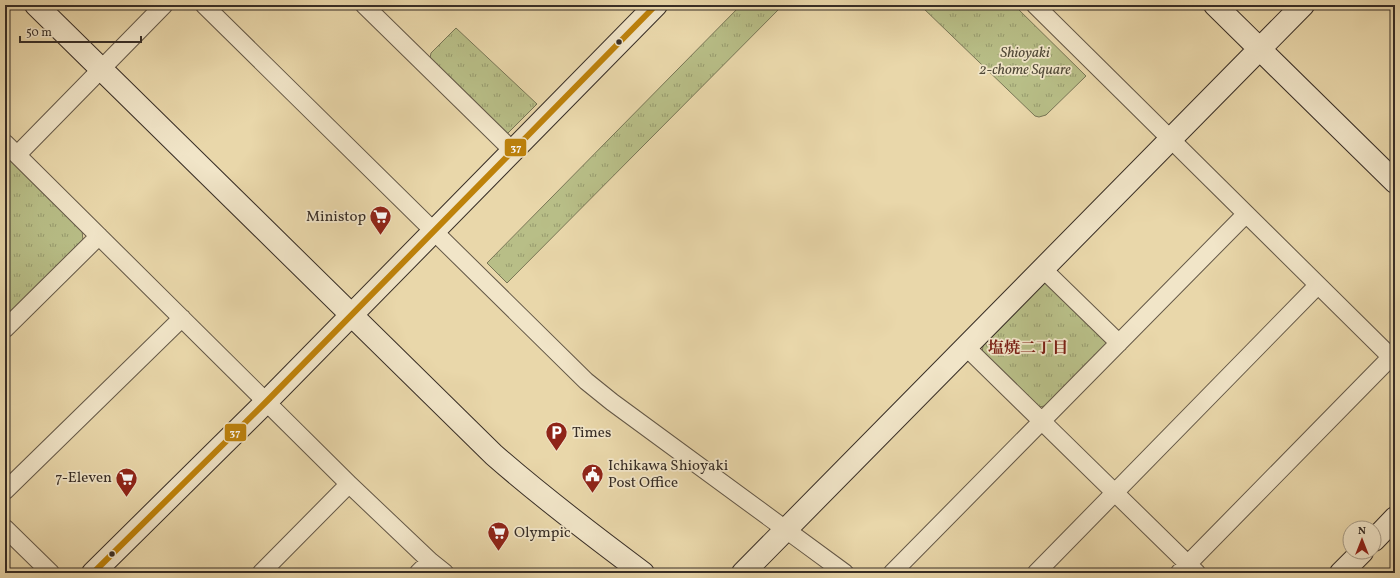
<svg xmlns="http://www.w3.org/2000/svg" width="1400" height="578" font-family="Vollkorn,'Noto Serif JP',serif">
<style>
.park{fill:url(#park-tufts);stroke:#787656}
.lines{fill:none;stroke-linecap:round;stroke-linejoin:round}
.street-casing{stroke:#645847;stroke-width:19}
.secondary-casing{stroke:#382e26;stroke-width:24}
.street{stroke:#f1e5c8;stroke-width:17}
.secondary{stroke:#f1e5c8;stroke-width:22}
.bus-1-casing{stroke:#f1e5c8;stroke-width:9}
.bus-1{stroke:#be820b;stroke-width:6}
.bus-dot{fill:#382e26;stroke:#f1e5c8;stroke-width:1.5}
.labels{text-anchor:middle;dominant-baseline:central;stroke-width:3.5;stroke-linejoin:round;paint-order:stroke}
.park-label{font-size:15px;font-style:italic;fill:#524b39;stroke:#f1e5c8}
.poi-label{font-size:15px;fill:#382e26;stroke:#f1e5c8;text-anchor:start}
.neighbourhood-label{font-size:16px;font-weight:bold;fill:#7a1f14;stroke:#f1e5c8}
.line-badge{stroke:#f1e5c8;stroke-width:1.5}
.badge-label{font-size:11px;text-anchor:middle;font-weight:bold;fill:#fff}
</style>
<defs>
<pattern id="park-tufts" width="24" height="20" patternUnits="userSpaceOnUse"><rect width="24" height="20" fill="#b8be87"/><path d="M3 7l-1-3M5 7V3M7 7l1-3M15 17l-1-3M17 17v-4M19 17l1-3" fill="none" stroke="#979b6e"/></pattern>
</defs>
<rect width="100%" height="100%" fill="#e9d7aa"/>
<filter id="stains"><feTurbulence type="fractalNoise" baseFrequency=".005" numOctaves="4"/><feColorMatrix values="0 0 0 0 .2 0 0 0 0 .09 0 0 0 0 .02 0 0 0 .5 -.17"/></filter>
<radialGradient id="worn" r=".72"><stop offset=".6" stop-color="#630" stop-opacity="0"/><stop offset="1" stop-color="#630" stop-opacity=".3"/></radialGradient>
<path class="park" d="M741,5h42l-276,278 -20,-20z
M924,5h90l72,71 -40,39 -7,2 -4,-1 -113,-109z
M456,28l81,76 -30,30 -77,-76 1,-5z
M5,153l77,77 1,11 -78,76z
M1044,282h7l56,55v8l-62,61 -7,1 -56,-54 1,-7z"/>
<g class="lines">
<defs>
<path id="street" d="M204,5l382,376 26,21 233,171
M364,5l148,145
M1035,5l360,356
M5,143l344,341 81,77 15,12
M17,155l147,-150
M1043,269l76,74
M5,329l94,-93
M966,347l231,226
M5,491l177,-173
M5,528l46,45
M261,573l88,-89
M418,573l12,-12
M892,573l354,-359
M1036,573l282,-288
M1179,573l212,-216"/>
<path id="secondary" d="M36,5l458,450c48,42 98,80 149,118
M1215,5l180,177
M1374,540l21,-22
M93,573l174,-172 389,-396
M743,573l560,-568
M1341,573l21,-21"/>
</defs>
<use href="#street" class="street-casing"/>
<use href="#secondary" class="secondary-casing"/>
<use href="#street" class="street"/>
<use href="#secondary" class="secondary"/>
<defs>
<path id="bus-1" d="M93,573l174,-172 389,-396"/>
</defs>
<use href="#bus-1" class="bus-1-casing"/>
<use href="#bus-1" class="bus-1"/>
</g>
<defs>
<symbol id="supermarket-pin" viewBox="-11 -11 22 30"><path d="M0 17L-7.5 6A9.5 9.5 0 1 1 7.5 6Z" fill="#8f2418" stroke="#f1e5c8"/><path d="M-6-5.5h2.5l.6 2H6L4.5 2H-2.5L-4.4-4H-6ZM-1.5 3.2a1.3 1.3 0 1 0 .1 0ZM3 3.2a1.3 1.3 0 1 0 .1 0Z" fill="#fff"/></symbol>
<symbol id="parking-pin" viewBox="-11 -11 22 30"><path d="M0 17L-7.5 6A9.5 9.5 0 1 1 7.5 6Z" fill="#8f2418" stroke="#f1e5c8"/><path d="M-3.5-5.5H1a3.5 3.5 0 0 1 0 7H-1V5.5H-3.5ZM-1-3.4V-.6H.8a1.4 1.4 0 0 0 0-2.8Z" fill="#fff"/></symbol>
<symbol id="civic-pin" viewBox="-11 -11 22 30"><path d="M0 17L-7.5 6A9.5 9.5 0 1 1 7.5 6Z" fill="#8f2418" stroke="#f1e5c8"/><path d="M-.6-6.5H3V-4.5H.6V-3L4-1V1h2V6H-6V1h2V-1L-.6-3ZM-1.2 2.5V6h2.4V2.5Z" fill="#fff"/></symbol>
</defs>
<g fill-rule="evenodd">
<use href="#supermarket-pin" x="368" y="204" width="25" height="34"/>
<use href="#parking-pin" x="544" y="420" width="25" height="34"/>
<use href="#civic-pin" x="580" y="462" width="25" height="34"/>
<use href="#supermarket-pin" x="114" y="466" width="25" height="34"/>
<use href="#supermarket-pin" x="486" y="520" width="25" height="34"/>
</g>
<g class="bus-dot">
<circle cx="619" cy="42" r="3.5"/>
<circle cx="112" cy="554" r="3.5"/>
</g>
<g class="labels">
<g class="park-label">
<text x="1025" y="53">Shioyaki<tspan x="1025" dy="17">2-chome Square</tspan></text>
</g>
<g class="poi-label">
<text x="366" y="217" text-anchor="end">Ministop</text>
<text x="572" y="433">Times</text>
<text x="608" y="466">Ichikawa Shioyaki<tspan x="608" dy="17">Post Office</tspan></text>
<text x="112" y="478" text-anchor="end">7-Eleven</text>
<text x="514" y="533">Olympic</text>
</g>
<g class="neighbourhood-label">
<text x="1028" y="349">塩焼二丁目</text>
</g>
</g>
<g class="line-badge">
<rect x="504" y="138" width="23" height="19" rx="4" fill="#be820b"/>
<rect x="224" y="423" width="23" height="19" rx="4" fill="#be820b"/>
</g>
<g class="badge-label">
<text x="516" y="151">37</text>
<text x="235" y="436">37</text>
</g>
<rect width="1400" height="578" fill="none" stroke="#e9d7aa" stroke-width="20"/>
<rect x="6" y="6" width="1388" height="566" fill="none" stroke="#382e26" stroke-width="2"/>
<rect x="10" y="10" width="1380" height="558" fill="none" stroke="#382e26"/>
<g transform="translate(1362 540)"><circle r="19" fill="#f1e5c8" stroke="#a79c87"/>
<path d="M0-3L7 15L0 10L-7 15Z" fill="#8f2418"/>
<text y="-6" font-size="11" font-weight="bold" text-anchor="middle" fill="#382e26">N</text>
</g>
<path d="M20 36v6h121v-6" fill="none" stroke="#382e26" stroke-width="2"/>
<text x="26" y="36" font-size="12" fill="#382e26" stroke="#f1e5c8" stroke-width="3" paint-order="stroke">50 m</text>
<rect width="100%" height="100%" filter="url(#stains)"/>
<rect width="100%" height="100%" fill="url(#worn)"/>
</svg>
